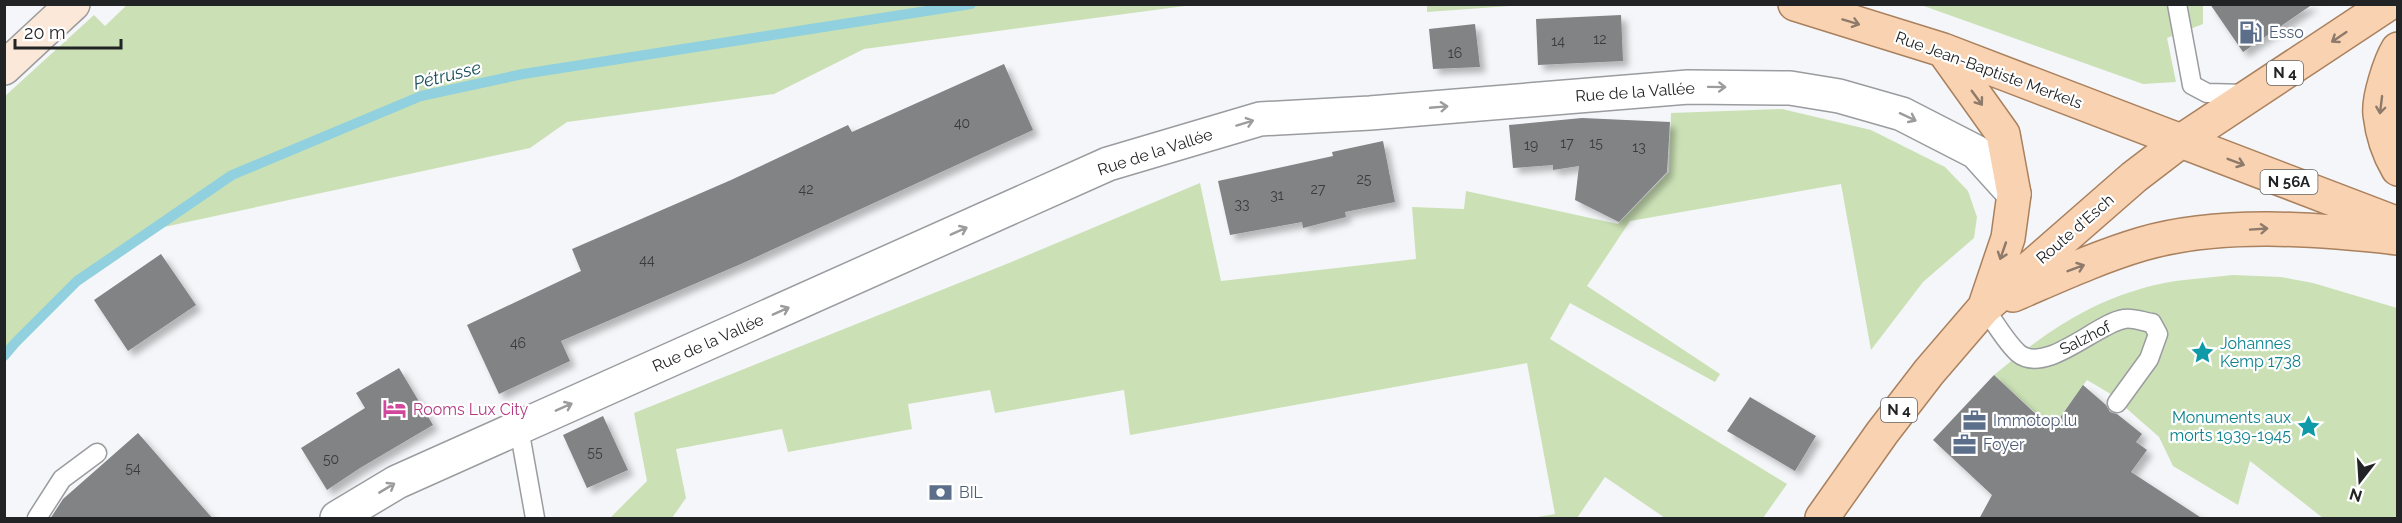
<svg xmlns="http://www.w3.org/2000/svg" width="2402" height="523" font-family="Raleway,sans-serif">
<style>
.green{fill:#cbe1b5}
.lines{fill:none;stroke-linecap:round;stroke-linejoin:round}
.stream{stroke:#91d0de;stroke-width:10}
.building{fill:#818385;filter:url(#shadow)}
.lane-casing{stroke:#9a9c9f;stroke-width:21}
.street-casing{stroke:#9a9c9f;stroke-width:36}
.secondary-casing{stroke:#9a9c9f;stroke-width:36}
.primary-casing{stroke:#aa815e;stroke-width:36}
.lane{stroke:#fff;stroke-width:18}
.street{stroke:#fff;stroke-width:33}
.secondary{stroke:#fce8d8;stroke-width:33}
.primary{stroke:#f8d2b1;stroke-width:33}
.oneway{stroke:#8d7a6a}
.oneway2{stroke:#9c9c9c}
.labels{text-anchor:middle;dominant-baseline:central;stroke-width:4.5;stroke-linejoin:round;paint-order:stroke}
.number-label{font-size:14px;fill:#3a3b3c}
.shield{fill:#fff;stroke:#646566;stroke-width:1.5}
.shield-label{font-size:15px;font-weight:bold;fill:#222324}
.service-label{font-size:16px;fill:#4e5e75;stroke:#fff;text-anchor:start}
.street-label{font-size:16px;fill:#222324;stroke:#fff}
.culture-label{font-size:16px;fill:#0d838f;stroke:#fff;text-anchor:start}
.hotel-label{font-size:16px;fill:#b23c85;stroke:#fff;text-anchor:start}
.water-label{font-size:18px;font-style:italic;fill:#174d58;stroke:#fff}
</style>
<defs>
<filter id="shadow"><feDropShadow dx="5.5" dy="5.5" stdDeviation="3" flood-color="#0004"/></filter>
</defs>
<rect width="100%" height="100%" fill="#f4f6f9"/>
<path class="green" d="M128,4h1064v1l-328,44 -90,45 -207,28 -37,26 -380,82 -73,51 -62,62 -10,13v-260l89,-81 11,11z
M1524,4v1l-97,7v-7z
M1921,5h282v19l-36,14 9,44 -33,2z
M1782,109l89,21 74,37 23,24 9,26 -3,21 -51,44 -52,68 -30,-166 -211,37 -43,65 133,88 -5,8 -145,-79 -20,36 237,145 -24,34h-98l-60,-41 -28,41h-45l23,-4 -28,-151 -397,72 -6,-45 -129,23 -5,-23 -82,14 4,25 -124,23 -6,-23 -106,20 10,49 -14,20h-62l37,-37 -13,-68 375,-150 191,-80 21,98 195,-22 -4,-52 52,2 2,-18 152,33 51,-52 2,-59z
M2233,275l48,2 32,6 84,25v210h-74l-73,-57 -12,44 -65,-39 -14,-29 -50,-44 -22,-13 -35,48 -58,-53c51,-42 95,-74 161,-90 25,-6 53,-7 78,-10z"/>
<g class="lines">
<path class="stream" d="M4,356l11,-13 62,-62 155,-106 189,-79 102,-22 448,-70"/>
</g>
<path class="building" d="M2210,4h103l-70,48z
M1621,15l2,46 -85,4 -2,-46z
M1475,24l5,43 -47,2 -4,-40z
M1004,64l29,66 -292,134 -180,77 9,20 -71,33 -32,-69 114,-54 -9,-22 159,-69 117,-55 4,7z
M1582,118l88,4 -3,50 -48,50 -44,-22 4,-34 -26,4v-5l-40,3 -4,-43z
M1383,141l12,61 -50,10 1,5 -43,11 -1,-6 -72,13 -12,-54 115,-25 -1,-4z
M161,254l35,51 -68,46 -34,-51z
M399,368l34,57 -73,43 -33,22 -26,-42 64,-40 -9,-15z
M1994,375l58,54 31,-44 23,20 4,7 7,2 25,20 -6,8 11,8 -16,22 72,47h-224l13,-24 -59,-55z
M1750,397l66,39 -21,35 -68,-40z
M603,416l25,54 -41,18 -24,-53z
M138,433l75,86h-163l13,-20z"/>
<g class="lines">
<defs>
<path id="lane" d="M2177,4l15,81 15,8 39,1
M1984,308c11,14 21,33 34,45 27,23 79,-30 106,-34 8,-2 20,3 28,4l6,11 -9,25 -32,44
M519,428l16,90
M37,518l25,-39 35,-26"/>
<path id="street" d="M337,518l60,-36 711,-318 152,-45 110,-6 318,-26 102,1 49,8 63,18 74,38 38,42"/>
<path id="secondary" d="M4,68l69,-64"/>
<path id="primary" d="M1795,4l148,46 455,174
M2398,49c-8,13 -20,50 -18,65 2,18 8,38 18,55
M1943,50l60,84 11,60 -6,44 -23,68
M2013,295c42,-18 85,-38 129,-51 79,-23 174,-15 256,-6
M1822,518l60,-85 47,-61 55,-64 150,-131 47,-36 207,-137"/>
</defs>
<use href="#lane" class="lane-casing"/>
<use href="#street" class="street-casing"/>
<use href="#secondary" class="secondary-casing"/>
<use href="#primary" class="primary-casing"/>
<use href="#lane" class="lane"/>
<use href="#street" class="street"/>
<use href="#secondary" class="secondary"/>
<use href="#primary" class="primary"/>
</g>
<defs><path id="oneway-shaft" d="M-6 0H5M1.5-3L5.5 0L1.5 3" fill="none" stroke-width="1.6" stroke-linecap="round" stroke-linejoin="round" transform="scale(1.5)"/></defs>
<g class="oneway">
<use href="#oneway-shaft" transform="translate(1851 22) rotate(17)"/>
<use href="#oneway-shaft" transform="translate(2339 37) rotate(146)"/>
<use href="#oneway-shaft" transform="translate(1977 98) rotate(54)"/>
<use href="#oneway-shaft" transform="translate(2381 105) rotate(97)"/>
<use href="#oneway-shaft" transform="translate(2236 162) rotate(21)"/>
<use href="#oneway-shaft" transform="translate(2259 229) rotate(-4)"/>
<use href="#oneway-shaft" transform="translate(2003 251) rotate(109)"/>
<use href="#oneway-shaft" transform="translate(2076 268) rotate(-21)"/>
</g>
<g class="oneway2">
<use href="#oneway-shaft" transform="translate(1717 87) rotate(1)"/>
<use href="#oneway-shaft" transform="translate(1439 107) rotate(-5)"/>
<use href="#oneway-shaft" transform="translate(1908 117) rotate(25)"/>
<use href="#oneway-shaft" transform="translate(1245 123) rotate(-17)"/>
<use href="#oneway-shaft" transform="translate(959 231) rotate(-24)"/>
<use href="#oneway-shaft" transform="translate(781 311) rotate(-24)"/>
<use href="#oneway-shaft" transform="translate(564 407) rotate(-24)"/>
<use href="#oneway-shaft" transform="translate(387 488) rotate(-31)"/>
</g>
<defs>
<symbol id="fuel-bare" viewBox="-9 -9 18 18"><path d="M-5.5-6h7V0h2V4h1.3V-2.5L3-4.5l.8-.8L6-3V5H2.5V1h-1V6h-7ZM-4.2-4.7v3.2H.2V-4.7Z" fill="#5c6f8a" stroke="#fff" stroke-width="2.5" paint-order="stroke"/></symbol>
<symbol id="sight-bare" viewBox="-9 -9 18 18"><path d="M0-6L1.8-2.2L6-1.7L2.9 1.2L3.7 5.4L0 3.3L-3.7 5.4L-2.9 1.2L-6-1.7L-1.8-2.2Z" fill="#0f9aa8" stroke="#fff" stroke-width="2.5" paint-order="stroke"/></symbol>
<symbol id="hotel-bare" viewBox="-9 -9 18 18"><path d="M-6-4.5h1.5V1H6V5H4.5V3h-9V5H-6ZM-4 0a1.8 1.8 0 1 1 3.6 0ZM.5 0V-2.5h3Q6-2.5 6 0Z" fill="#d1479c" stroke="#fff" stroke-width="2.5" paint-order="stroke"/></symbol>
<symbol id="office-bare" viewBox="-9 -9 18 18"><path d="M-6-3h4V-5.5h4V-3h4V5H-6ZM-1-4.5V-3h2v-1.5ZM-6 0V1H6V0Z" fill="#5c6f8a" stroke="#fff" stroke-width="2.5" paint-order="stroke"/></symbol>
<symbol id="bank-bare" viewBox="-9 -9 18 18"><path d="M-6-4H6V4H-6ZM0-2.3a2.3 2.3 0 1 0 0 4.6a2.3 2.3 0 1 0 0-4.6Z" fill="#5c6f8a" stroke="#fff" stroke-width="2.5" paint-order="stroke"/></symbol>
</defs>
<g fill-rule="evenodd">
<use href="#fuel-bare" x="2234" y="16" width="33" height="33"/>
<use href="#sight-bare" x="2186" y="336" width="33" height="33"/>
<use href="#hotel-bare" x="378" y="392" width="33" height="33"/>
<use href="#office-bare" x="1958" y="404" width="33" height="33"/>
<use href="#sight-bare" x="2292" y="410" width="33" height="33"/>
<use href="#office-bare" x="1948" y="428" width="33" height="33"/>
<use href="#bank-bare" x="924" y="476" width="33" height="33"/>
</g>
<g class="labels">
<g class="number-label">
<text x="1600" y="39">12</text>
<text x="1558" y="41">14</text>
<text x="1455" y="53">16</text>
<text x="962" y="123">40</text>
<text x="1567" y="143">17</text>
<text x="1596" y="143">15</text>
<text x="1531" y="145">19</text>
<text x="1639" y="147">13</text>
<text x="1364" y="179">25</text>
<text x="806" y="189">42</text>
<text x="1318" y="189">27</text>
<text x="1277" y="195">31</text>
<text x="1242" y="204">33</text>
<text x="647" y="260">44</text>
<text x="518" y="343">46</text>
<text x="595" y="452">55</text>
<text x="331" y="459">50</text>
<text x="133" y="468">54</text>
</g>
<g class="shield">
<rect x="2267" y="61" width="36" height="24" rx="4.5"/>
<rect x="2260.5" y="170" width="57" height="24" rx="4.5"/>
<rect x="1881" y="398" width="36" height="24" rx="4.5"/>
</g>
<g class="shield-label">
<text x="2285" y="73">N 4</text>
<text x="2289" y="182">N 56A</text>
<text x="1899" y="410">N 4</text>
</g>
<g class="service-label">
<text x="2269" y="32">Esso</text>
<text x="1993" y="420">Immotop.lu</text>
<text x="1983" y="444">Foyer</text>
<text x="959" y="492">BIL</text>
</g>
<g class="street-label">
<text transform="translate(1989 70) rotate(20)">Rue Jean-Baptiste Merkels</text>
<text transform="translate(1635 92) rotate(-4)">Rue de la Vallée</text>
<text transform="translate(1155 152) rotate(-18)">Rue de la Vallée</text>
<text transform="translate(2075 229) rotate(-41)">Route d'Esch</text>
<text transform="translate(2085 338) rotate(-27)">Salzhof</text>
<text transform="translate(708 343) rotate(-24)">Rue de la Vallée</text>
</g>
<g class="culture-label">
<text x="2220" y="343">Johannes<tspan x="2220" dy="18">Kemp 1738</tspan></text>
<text x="2291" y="417" text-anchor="end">Monuments aux<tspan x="2291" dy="18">morts 1939-1945</tspan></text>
</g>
<g class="hotel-label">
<text x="413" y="409">Rooms Lux City</text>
</g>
<g class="water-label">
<text transform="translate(447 75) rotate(-14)">Pétrusse</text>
</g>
</g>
<rect width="2402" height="523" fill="none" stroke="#222324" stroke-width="12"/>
<g transform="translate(2360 481) rotate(197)" stroke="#ffffff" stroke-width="4.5" paint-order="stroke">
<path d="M0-4.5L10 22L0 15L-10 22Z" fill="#222324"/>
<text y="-9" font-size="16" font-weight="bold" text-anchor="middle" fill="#222324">N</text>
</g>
<path d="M15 39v9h106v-9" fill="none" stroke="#222324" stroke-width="3"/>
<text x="24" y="39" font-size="18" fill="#222324" stroke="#ffffff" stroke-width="4.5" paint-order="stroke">20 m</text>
</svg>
